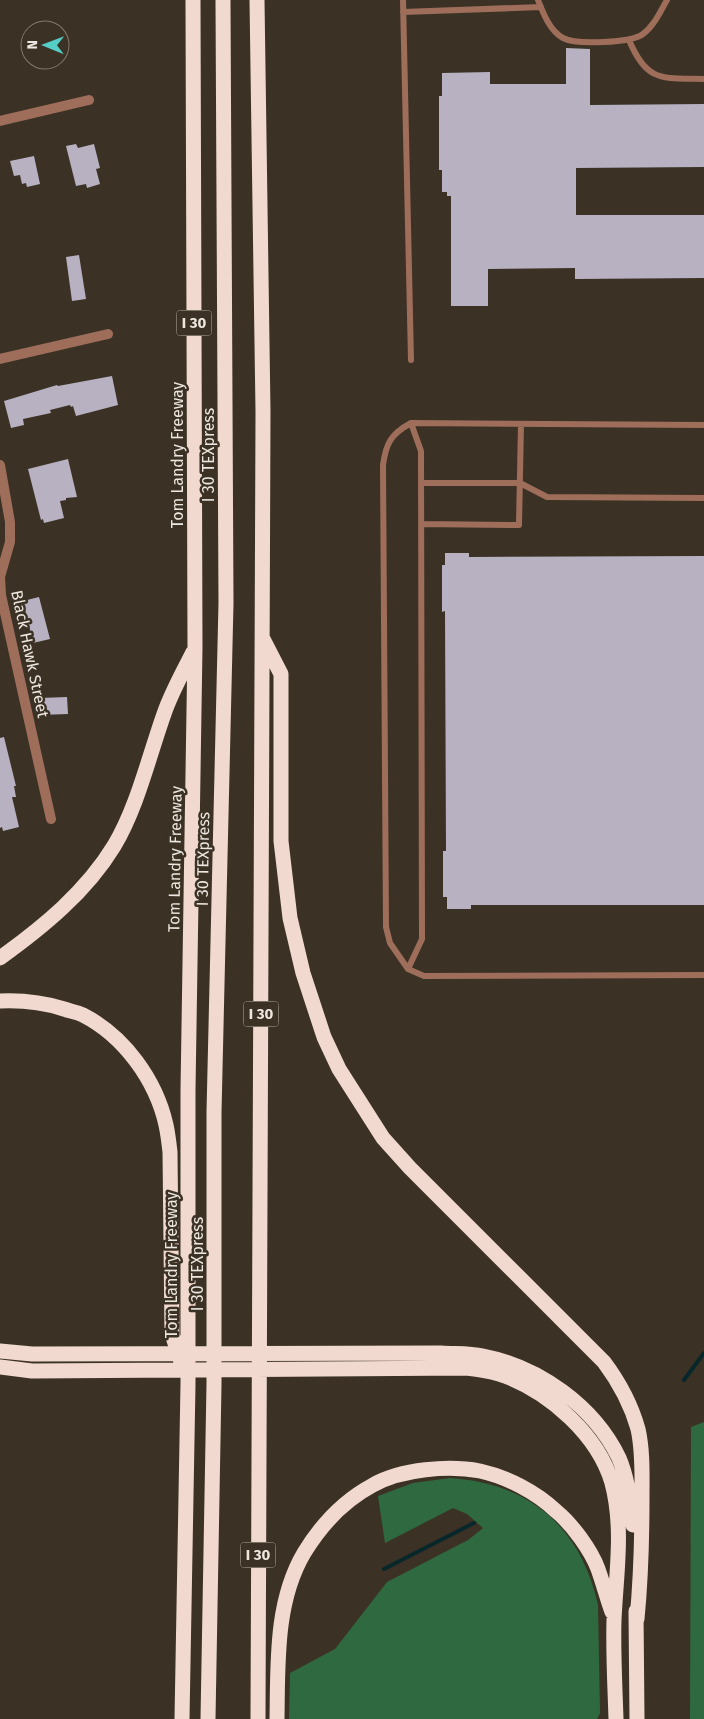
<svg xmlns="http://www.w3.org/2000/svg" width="704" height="1719" font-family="'Fira Sans',sans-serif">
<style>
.green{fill:#2f6940}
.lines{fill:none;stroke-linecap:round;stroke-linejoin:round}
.stream{stroke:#08272a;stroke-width:4}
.building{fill:#b7b1c2}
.service{stroke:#9e6e5b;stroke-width:6}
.minor{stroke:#9e6e5b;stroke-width:10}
.motorway{stroke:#f1d9cf;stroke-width:15}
.labels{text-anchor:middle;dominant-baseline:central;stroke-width:5;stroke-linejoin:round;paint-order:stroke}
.shield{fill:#3b3225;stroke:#b8b1a7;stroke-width:1}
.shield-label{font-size:15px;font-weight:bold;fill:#ede7df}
.street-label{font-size:16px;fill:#ede7df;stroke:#3b3225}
</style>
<rect width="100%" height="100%" fill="#3b3225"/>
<path class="green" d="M704,1422v297h-14l1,-292z
M450,1478c79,5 131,49 148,127l2,108 -3,6h-308l1,-46 45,-24 52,-67 81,-42 15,-12 -16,-14 -14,-6 -68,35 -7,-47 35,-13z"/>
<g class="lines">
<path class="stream" d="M684,1380l20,-27
M384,1569l90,-46"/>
</g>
<path class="building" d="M566,48l24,1v56l114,-1v63l-128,1v47h128v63l-129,1v-11l-87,1v37h-37v-110h-4v-4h-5v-22h-3v-74h3v-23l48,-1v12h76z
M76,144l2,4 16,-4 6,24 -4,1 4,15 -13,4 -1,-4 -10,2 -10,-40z
M34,156l6,28 -13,3 -1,-4 -4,1 -2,-9 -6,1 -4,-15z
M79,255l7,44 -14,2 -6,-44z
M112,376l6,29 -42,11 -3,-10 -2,1 -1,-2 -20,5 1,3 -28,6 1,6 -13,3 -7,-27 53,-16 1,1z
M68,459l9,38 -11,1v2l-6,1 4,17 -20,5 -1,-4 -2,1 -13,-51z
M445,553h24v4l235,-1v349h-233v4h-24v-12h-4v-46h3l-1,-240 -3,1v-47h3z
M39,597l11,42 -17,4 -10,-42z
M67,697l1,17 -28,1 -1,-17z
M4,737l12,49h-2l2,11h-4l7,30 -16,4 -1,-4 -2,1v-90z"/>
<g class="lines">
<path class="service" d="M403,0l8,360
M538,0c5,13 12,31 25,38 13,7 68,5 80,-4 11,-8 17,-22 24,-34
M403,12l138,-5
M629,40c18,43 33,38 75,39
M704,425l-293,-2c-20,11 -25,20 -28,42l3,462 4,16 18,26 16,7 280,-1
M421,483h99l27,14 157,1
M421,524l98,1 2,-101
M408,969l14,-30 -1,-488 -10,-28"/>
<path class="minor" d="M0,121l89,-21
M0,359l108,-25
M0,465l10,57v20l-10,35 1,18 50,224"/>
<path class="motorway" d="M257,0l6,412 -5,1307
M263,639l18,35v167l9,77 13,55 21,64 15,32 44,69 27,30 194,194c15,20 27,42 34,67 5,22 4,46 4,68 0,42 -1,81 -5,122
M0,958c43,-31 86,-66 114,-112 23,-38 35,-90 50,-132 7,-21 19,-42 29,-62
M0,1001c24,-1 42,1 64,8 6,2 13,3 19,6 41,21 73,65 83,110 2,9 3,18 4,27l2,182 9,28
M0,1351l32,3 409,-1c14,1 28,0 42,3 56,11 111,50 136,102 9,21 12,45 14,67
M0,1367l32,4 435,-3c13,2 26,3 38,8 45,17 93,59 107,107 12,45 4,92 2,137 -1,33 1,66 2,99
M636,1611l1,108
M182,1719l6,-335v-294l7,-443 -2,-647
M208,1719l6,-335v-272l12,-509 -3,-603
M277,1719c1,-55 -2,-117 27,-166 17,-28 39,-52 69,-68 28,-16 76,-20 107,-14 27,6 56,21 76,40 16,13 35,39 42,58 5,14 9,29 14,43"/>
</g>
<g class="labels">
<g class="shield">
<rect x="176.5" y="310.5" width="35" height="25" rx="4"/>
<rect x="243.5" y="1001.5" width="35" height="25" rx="4"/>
<rect x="240.5" y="1542.5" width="35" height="25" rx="4"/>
</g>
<g class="shield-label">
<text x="194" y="323">I 30</text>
<text x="261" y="1014">I 30</text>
<text x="258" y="1555">I 30</text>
</g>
<g class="street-label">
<text transform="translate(177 455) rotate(-90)">Tom Landry Freeway</text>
<text transform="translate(208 455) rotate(-90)">I 30 TEXpress</text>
<text transform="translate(30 654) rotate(78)">Black Hawk Street</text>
<text transform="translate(175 859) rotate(-89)">Tom Landry Freeway</text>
<text transform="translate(203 859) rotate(-89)">I 30 TEXpress</text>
<text transform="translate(197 1264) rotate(-90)">I 30 TEXpress</text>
<text transform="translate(171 1265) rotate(-90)">Tom Landry Freeway</text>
</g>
</g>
<g transform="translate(45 45) rotate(271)"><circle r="24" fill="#3b3225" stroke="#827a6f"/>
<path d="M0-4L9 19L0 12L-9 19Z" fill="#55cec6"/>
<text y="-8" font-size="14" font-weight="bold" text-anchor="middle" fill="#ede7df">N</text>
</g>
</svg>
